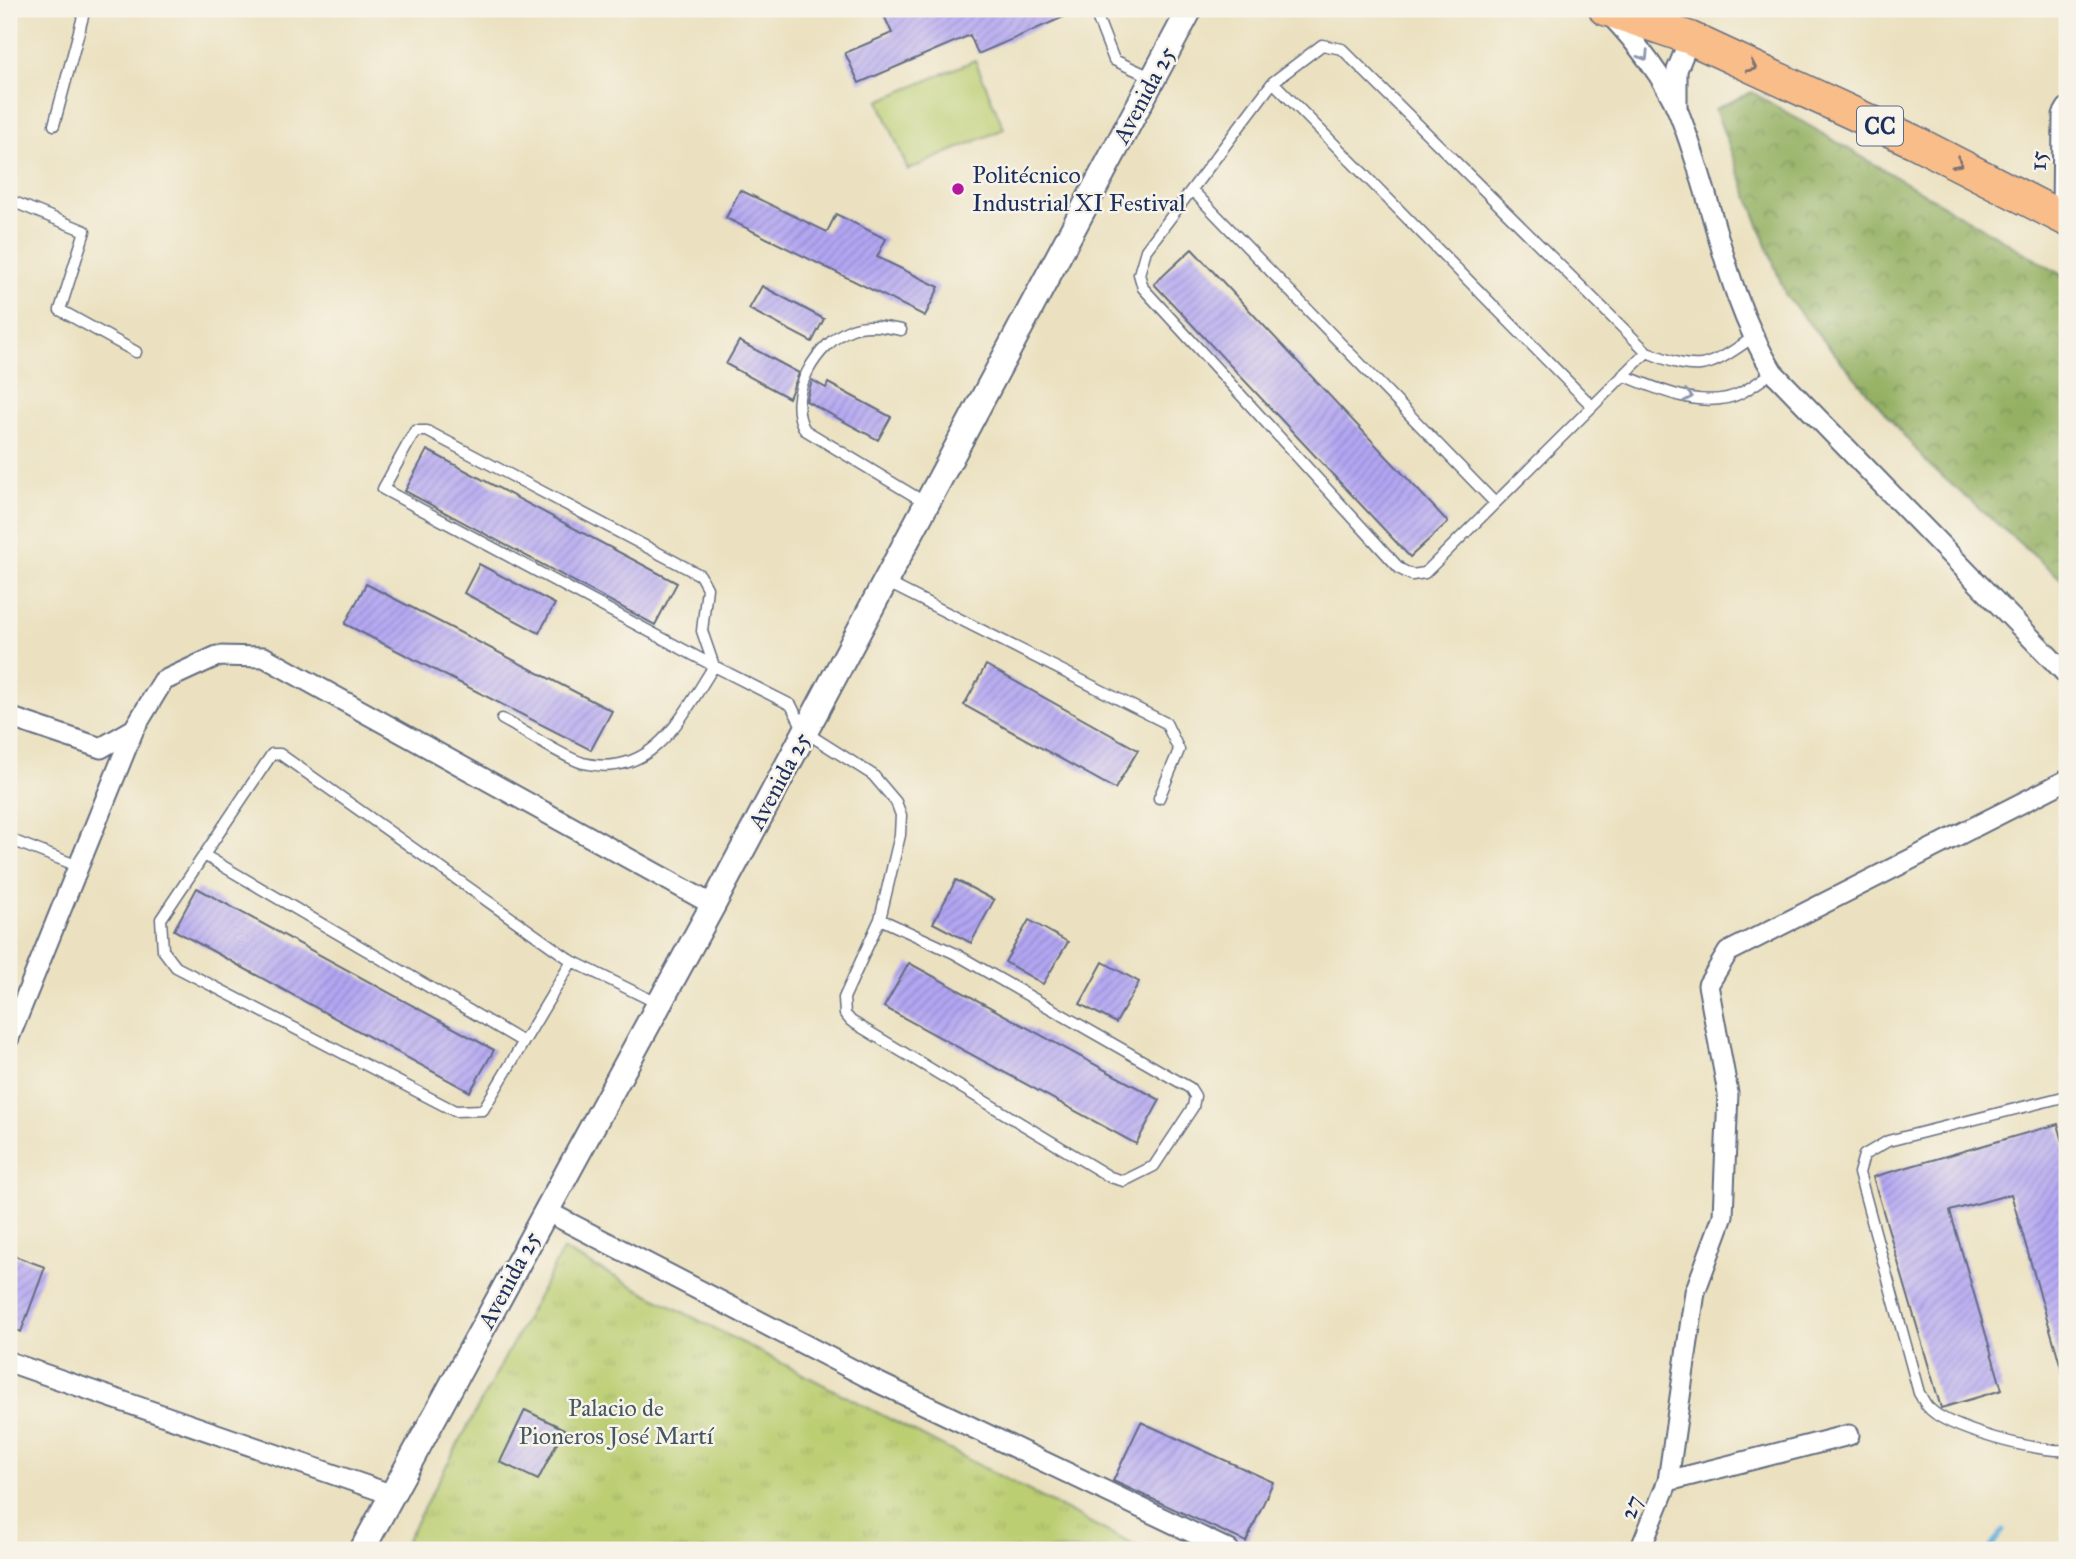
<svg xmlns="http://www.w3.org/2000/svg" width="2076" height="1559" font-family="'IM FELL Great Primer',serif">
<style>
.forest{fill:url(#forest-crowns);stroke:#587061;stroke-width:2}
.park{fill:url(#park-tufts);stroke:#6b7e68;stroke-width:2}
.pitch{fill:#bbce72;stroke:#6b7e68;stroke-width:2}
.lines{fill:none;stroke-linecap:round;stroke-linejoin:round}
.stream{stroke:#63b0dc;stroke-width:5}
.building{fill:url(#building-hatch)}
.service-casing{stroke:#646d80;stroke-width:13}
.minor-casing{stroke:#646d80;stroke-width:23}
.tertiary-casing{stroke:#646d80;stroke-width:28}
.primary-casing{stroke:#646d80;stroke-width:35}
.service{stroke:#fff;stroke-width:10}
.minor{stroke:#fff;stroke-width:19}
.tertiary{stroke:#fff;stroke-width:24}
.primary{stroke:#f8bd89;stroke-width:32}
.oneway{stroke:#8d97ae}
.oneway2{stroke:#7e6f71}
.poi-dot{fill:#b5179e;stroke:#f7f3e8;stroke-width:2.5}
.labels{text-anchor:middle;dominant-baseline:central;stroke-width:5;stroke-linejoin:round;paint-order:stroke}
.shield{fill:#f7f3e8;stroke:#5d6a87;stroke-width:2}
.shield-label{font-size:23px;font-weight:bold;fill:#1b2f5e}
.street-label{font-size:24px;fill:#1b2f5e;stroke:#f7f3e8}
.poi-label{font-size:24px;fill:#1b2f5e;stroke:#f7f3e8;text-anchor:start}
.park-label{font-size:24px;fill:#435763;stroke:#f7f3e8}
</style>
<defs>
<pattern id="forest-crowns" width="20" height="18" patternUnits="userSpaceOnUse" patternTransform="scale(1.75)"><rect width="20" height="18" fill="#94b164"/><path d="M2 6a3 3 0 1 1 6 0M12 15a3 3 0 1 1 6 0" fill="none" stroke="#789056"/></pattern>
<pattern id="park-tufts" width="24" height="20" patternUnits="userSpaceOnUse" patternTransform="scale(1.75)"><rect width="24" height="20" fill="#bbce72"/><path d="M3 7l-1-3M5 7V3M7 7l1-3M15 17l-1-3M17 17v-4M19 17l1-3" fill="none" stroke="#a0b165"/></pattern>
<pattern id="building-hatch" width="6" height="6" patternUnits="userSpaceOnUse" patternTransform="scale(1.75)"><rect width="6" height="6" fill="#b3a6f3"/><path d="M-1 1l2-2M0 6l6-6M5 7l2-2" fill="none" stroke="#9188c8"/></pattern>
</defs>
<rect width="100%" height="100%" fill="#f7f3e8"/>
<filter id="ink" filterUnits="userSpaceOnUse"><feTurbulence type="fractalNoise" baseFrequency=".0143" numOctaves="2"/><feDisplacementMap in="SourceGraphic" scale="14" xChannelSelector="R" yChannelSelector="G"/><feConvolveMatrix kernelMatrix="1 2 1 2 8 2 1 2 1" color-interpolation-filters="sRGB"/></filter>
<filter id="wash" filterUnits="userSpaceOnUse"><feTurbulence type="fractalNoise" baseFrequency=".00686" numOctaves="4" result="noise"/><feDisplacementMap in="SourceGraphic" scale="28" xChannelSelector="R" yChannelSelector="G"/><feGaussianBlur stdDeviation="1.57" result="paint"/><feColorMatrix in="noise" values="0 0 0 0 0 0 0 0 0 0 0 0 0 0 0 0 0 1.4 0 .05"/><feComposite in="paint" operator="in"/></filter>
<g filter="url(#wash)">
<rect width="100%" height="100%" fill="#ebe1c0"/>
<path class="forest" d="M1752,92l315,186v306l-138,-119 -143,-169 -71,-187z"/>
<path class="park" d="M563,1250l580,300h-742z"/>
<path class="pitch" d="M975,60l29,69 -96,41 -29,-69z"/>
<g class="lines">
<path class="stream" d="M1989,1550l14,-20"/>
</g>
<g id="blocks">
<path class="building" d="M881,9h201l-104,45 -8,-19 -111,48 -14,-30 47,-20z
M740,190l87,42 9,-18 50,25 -9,18 62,30 -14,29 -199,-98z
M1192,249l256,273 -38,35 -256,-273z
M762,286l62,33 -12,23 -63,-33z
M739,341l60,32 -10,25 -63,-34z
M812,380l14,8 2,-5 63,34 -13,23 -72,-39z
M427,450l250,133 -22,42 -250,-134z
M479,564l76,40 -16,29 -75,-40z
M366,584l246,127 -21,39 -246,-126z
M986,665l152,85 -23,39 -151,-84z
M956,880l38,20 -23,43 -38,-20z
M197,888l297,162 -24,42 -296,-162z
M1029,920l39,22 -25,42 -38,-22z
M1103,962l36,20 -23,41 -36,-19z
M909,963l251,137 -24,44 -252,-137z
M2058,1124l9,32v218h-4l-52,-180 -61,17 52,179 -61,18 -68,-231z
M9,1254l36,13 -24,65 -12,-5z
M525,1410l39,19 -26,51 -38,-18z
M1141,1422l132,60 -27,60 -133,-61z"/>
</g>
</g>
<g filter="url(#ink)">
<use href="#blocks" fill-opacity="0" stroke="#646d80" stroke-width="2"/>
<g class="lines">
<defs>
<path id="service" d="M1094,9l20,51 39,18
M1273,82l319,324
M54,125l31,-116
M1192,190l303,313
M9,200l76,31 -25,79 76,42
M901,330c-16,-3 -34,-7 -49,-1 -35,13 -68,67 -47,101l121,73
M1647,352l-222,221 -13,2 -12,-6 -257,-281 -4,-14 7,-24 127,-168 49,-37 20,4 305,303c52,21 59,18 105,-14
M1623,375c34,14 82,36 118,18 11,-6 22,-14 32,-21
M886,582l280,141 13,27 -20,48
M502,719c21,11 60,38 81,44 71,17 100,-49 131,-97l-331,-177 32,-58h12l273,144 7,13 -5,43 12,35 77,39 14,27 68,43 23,27 5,13 -1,20 -20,84 -36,79 1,16 6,7 259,156 14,4 30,-15 39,-59 2,-11 -5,-8 -236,-135 -74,-34
M9,839l69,27
M204,855l319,187
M572,961l-89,149 -28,1 -279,-144 -13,-17 -2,-31 111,-165h8l292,207 87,43
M2067,1096l-179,45 -24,14 -5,18 60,220c3,4 5,10 9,14 18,22 112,46 139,43"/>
<path id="minor" d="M1611,16c24,25 54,63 67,95 35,85 46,183 95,261l294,303
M1677,108v-38l13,-32
M2062,216l1,-101 4,-7
M9,717l92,31 33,-19
M9,1038l125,-309 29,-48 54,-25 47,1 449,248
M546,1211l327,169 356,170
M9,1362l384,133
M1668,1481l181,-46
M1640,1550l28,-69 27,-189 28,-76 5,-123 -20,-108 20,-33 339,-172"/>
<path id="tertiary" d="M362,1550l351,-645 477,-896"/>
<path id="primary" d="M1605,9l85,29 223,103 154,79"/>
</defs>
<use href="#service" class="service-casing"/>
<use href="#minor" class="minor-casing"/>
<use href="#tertiary" class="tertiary-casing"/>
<use href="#primary" class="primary-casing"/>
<use href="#service" class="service"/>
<use href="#minor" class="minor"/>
<use href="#tertiary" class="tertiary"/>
<use href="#primary" class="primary"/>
</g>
<defs><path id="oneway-chevron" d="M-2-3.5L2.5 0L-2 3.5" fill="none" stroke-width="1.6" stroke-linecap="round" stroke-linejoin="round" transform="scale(1.75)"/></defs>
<g class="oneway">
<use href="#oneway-chevron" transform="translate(1644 56) rotate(57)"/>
<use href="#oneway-chevron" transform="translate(1688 396) rotate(10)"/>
</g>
<g class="oneway2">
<use href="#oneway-chevron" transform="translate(1752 67) rotate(25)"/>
<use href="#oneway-chevron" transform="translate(1958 163) rotate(27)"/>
</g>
</g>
<circle class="poi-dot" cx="958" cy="189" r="7"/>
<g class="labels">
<rect class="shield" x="1857" y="106.5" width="46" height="39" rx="5"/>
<g class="shield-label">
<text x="1880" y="126">CC</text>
</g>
<g class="street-label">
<text transform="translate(1144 95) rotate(-62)">Avenida 25</text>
<text transform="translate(2038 161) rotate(-89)">15</text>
<text transform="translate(779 781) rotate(-62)">Avenida 25</text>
<text transform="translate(509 1280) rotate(-62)">Avenida 25</text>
<text transform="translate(1631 1507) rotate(-68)">27</text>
</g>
<g class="poi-label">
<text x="972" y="175">Politécnico<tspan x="972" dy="28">Industrial XI Festival</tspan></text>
</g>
<g class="park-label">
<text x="616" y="1408">Palacio de<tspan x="616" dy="28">Pioneros José Martí</tspan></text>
</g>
</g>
<rect width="2076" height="1559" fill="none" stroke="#f7f3e8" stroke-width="35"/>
</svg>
